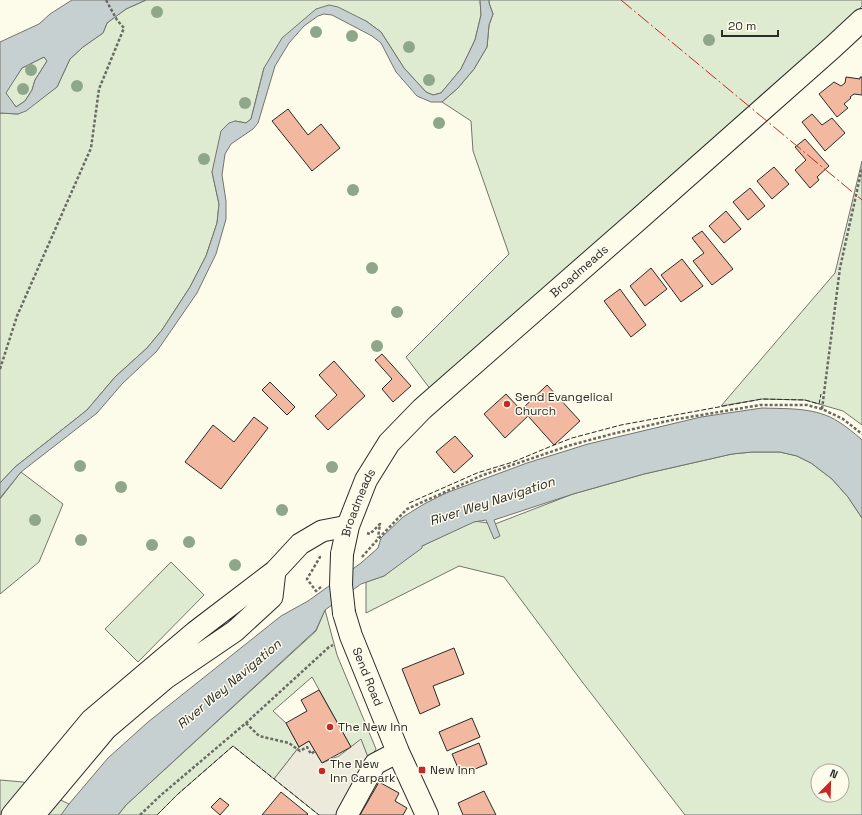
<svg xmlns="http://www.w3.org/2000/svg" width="862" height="815" font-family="'Space Grotesk',sans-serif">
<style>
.green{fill:#deebd1;stroke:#74746e;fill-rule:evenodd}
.parking{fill:#eceadb;stroke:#74746e}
.water{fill:#c7d0d0;stroke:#74746e;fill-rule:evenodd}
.building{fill:#f2b8a0;stroke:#2b2b2b}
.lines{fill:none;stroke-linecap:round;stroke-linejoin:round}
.minor-casing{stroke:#2b2b2b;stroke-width:23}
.major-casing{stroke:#2b2b2b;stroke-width:24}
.path{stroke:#6a6964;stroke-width:2.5;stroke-dasharray:3 2;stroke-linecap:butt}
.minor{stroke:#fdfbea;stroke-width:21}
.major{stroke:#fdfbea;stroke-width:22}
.major-bridge-casing{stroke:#2b2b2b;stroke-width:24;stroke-linecap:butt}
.major-bridge{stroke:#fdfbea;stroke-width:22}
.fence{stroke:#2b2b2b;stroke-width:1;stroke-dasharray:5 2;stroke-linecap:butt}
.power{stroke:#c62828;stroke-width:1;stroke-dasharray:14 3 2 3;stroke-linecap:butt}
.tree{fill:#8ea78a}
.poi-dot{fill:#c62828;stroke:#fdfbea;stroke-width:1.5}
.labels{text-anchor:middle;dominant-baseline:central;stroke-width:3;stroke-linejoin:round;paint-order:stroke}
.street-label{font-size:12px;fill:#2b2b2b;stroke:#fdfbea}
.poi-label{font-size:12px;fill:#2b2b2b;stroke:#fdfbea;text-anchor:start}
.water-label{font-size:13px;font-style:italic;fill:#2b2b2b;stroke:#fdfbea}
</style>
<rect width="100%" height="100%" fill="#fdfbea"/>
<path class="green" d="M146,0h334l1,15 -6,25 -14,29 -20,24 -8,2 -7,-3 -22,-24 -23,-36 -15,-11 -50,-12 -52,59 -13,51 -5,4 -11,-2 -23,51 7,32 -2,19 -11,33 -16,31 -28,43 -15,18 -32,29 -28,33 -72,57 -15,16v-370l18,1 39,-27 13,-28 13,-12 20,-14 4,-10 19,-14z
M489,0h373v6l-8,9 -423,375 -25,-33 103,-103 -36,-103 -2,-30 -29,-19 16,-14 16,-19 13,-22 2,-22 4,-11 -4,-11z
M44,57l3,4 -12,19 -3,10 -7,11 -9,6 -11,-14 17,-25z
M862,161v264l-19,-14 -38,-11 -43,-1 -41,7 114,-133z
M752,452h28l17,4 14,7 21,16 16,18 14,21v297h-177l-102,-132 -79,-106 -45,-11 -93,47v-31l18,-6 38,-30 52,-25 21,3 78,-30 71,-20 88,-20zM818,771h24v24h-24z
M21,472l42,32 -24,58 -39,32v-95z
M171,562l33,33 -66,67 -33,-33z
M325,610l12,45 39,94 -7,11 -8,-20 -10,7 -39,-70 -39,34 13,12 13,24 -25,32 -41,-33 -55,48 -21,21h-39l8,-10 190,-174z
M0,780l23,2 46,22 -7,11h-62z"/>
<path class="parking" d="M361,739l8,21 -30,55h-20l-45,-36 25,-32 10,-6 13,22 17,-7z"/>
<path class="water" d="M72,0h74l-20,9 -19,14 -4,10 -20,14 -13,12 -13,28 -31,24 -8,3 -18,-1v-71l39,-18 11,-10zM44,57l3,4 -12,19 -3,10 -7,11 -9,6 -10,-14 16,-25z
M480,0h9v3l4,11 -4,11 -2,22 -13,22 -16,19 -16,14h-11l-14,-6 -21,-24 -15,-29 -9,-7 -40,-21 -8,-1 -6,2 -14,10 -15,17 -14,23 -17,57 -5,6 -22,15 -6,10 -3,21 4,26v18l-10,35 -19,39 -40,58 -35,33 -25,29 -76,59 -21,26v-15l15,-16 72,-57 28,-33 32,-29 15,-18 28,-43 16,-31 11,-33 2,-19 -7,-32 9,-41 8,-8 6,-2 11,2 5,-4 13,-51 18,-30 34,-29 13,-4 9,2 28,14 15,11 23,36 22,24 7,3 8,-2 20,-24 14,-29 6,-25z
M762,408c27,1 54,-1 77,14 8,5 15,11 22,17l1,1v78l-14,-21 -16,-18 -21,-16 -14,-7 -17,-4h-28l-20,2 -88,20 -71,20 -79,26 6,16 -6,3 -8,-19 -12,2 -52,24v2l-38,28 -23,8 -36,26 -9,20 -190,175 -8,10h-57l8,-11 39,-46 40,-36 133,-106 27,-15 53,-38 17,-15 3,-10 22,-21 21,-13 22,-11 81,-30 61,-19 113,-27z"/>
<path class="building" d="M846,77l14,2v-2h2v18l-8,-1 -4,3 1,1 -7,6 4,4 -11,9 -18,-23 15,-12 7,4 4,-3z
M288,109l20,26 13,-11 19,24 -28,23 -40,-50z
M812,114l10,11 10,-7 13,15 -20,18 -23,-29z
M805,139l24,27 -12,11 2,3 -9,8 -15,-18 11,-10 -11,-13z
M774,167l15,17 -17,15 -15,-18z
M750,188l15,18 -17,14 -15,-18z
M726,211l15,18 -17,14 -15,-17z
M702,231l31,38 -21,16 -19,-24 11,-8 -12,-15z
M682,259l21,27 -22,16 -20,-27z
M651,268l16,21 -22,17 -15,-20z
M620,289l26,36 -15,12 -27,-36z
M382,354l29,32 -18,16 -11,-13 10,-10 -17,-19z
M334,361l31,35 -37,34 -13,-14 22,-21 -18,-20z
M270,382l25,25 -8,8 -25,-25z
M547,385l33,36 -26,24 -26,-29 -23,22 -21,-24 22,-20 15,16z
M254,417l14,11 -47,61 -36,-27 28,-37 21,17z
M455,436l18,20 -19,17 -18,-21z
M454,648l10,26 -31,12 7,19 -20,9 -18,-45z
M319,690l32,57 -29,16 -13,-22 -10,6 -13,-24 21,-12 -6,-11z
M472,718l8,19 -33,14 -8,-19z
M479,743l8,21 -26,11 -9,-21z
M379,782l20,11 -4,8 12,7 -4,7h-43z
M484,791l12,24h-33l-5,-12z
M281,792l27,22 -1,1h-45z
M220,798l9,7 -9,10 -9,-8z"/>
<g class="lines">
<defs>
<path id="minor" d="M12,815l79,-95 104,-88 80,-61 25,-27 22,-13 26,-5
M34,815l72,-86 60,-51 69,-47 37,-34 3,-26
M347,815l28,-51 23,-12"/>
<g id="major">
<path id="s1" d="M342,554l6,-28 18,-46 23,-37 33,-34 218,-191 193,-171 29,-27"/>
<path id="s2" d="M344,613l7,23 47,116 29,63"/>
</g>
</defs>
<use href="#minor" class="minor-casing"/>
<use href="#major" class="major-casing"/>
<path class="path" d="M0,369l17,-53 74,-168 8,-59 25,-61 -7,-8 -11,-20
M822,409l18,-141 22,-100
M367,533l3,1 10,-10 -2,14
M362,557l16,-18 29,-30 76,-34 88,-30 41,-11 60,-14 88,-15h47l15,4 21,10 19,15
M321,587l-5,4 -9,-12 13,-22h3
M246,723l13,13 30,7 11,8 7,-4 4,7 4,-3
M140,815l21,-20 85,-72 83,-76 4,-2"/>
<use href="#minor" class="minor"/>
<use href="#major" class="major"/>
<defs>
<path id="major-bridge" d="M342,554l-1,31 3,28"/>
</defs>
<use href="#major-bridge" class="major-bridge-casing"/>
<use href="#major-bridge" class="major-bridge"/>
<path class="fence" d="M409,503l68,-30 36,-11 41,-17 18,-7 49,-13 141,-26 43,1 14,4 2,-10
M157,815l21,-21 55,-48 86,69"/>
<path class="power" d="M621,0l241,200"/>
</g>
<g class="tree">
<circle cx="157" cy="12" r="6"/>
<circle cx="316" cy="32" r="6"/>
<circle cx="352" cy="36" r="6"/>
<circle cx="709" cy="40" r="6"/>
<circle cx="409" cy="47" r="6"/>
<circle cx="31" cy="70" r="6"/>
<circle cx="429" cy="80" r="6"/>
<circle cx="77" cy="86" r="6"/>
<circle cx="23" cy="89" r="6"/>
<circle cx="245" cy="103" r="6"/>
<circle cx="439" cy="123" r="6"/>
<circle cx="204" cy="159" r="6"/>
<circle cx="353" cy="190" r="6"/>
<circle cx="372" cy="268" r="6"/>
<circle cx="397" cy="312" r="6"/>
<circle cx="377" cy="346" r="6"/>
<circle cx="80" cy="466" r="6"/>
<circle cx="332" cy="467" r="6"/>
<circle cx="121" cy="487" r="6"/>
<circle cx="282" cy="510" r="6"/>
<circle cx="35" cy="520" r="6"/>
<circle cx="81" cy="540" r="6"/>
<circle cx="189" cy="542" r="6"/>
<circle cx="152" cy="545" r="6"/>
<circle cx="235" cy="565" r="6"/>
</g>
<g class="poi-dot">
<circle cx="507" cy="404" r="4"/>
<circle cx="330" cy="727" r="4"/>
<rect x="418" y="766" width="8" height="8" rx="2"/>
<circle cx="322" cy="771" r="4"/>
</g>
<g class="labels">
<g class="street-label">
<text stroke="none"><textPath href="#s1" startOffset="378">Broadmeads</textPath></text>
<text stroke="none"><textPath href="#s1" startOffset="54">Broadmeads</textPath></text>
<text stroke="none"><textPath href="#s2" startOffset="68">Send Road</textPath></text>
</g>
<g class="poi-label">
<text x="515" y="397">Send Evangelical<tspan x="515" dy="14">Church</tspan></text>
<text x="338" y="727">The New Inn</text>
<text x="330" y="764">The New<tspan x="330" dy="14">Inn Carpark</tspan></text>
<text x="430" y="770">New Inn</text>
</g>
<g class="water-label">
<text transform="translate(492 501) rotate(-18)">River Wey Navigation</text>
<text transform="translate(229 684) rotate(-40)">River Wey Navigation</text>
</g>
</g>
<g transform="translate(830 783) rotate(23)"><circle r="19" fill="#fdfbea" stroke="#a9a89e"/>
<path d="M0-3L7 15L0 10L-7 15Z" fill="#c62828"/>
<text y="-6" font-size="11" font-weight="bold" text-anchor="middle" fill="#2b2b2b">N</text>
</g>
<path d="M722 30v6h56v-6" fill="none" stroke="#2b2b2b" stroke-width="2"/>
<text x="728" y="30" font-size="12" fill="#2b2b2b" stroke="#fdfbea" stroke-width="3" paint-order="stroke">20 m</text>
</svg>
